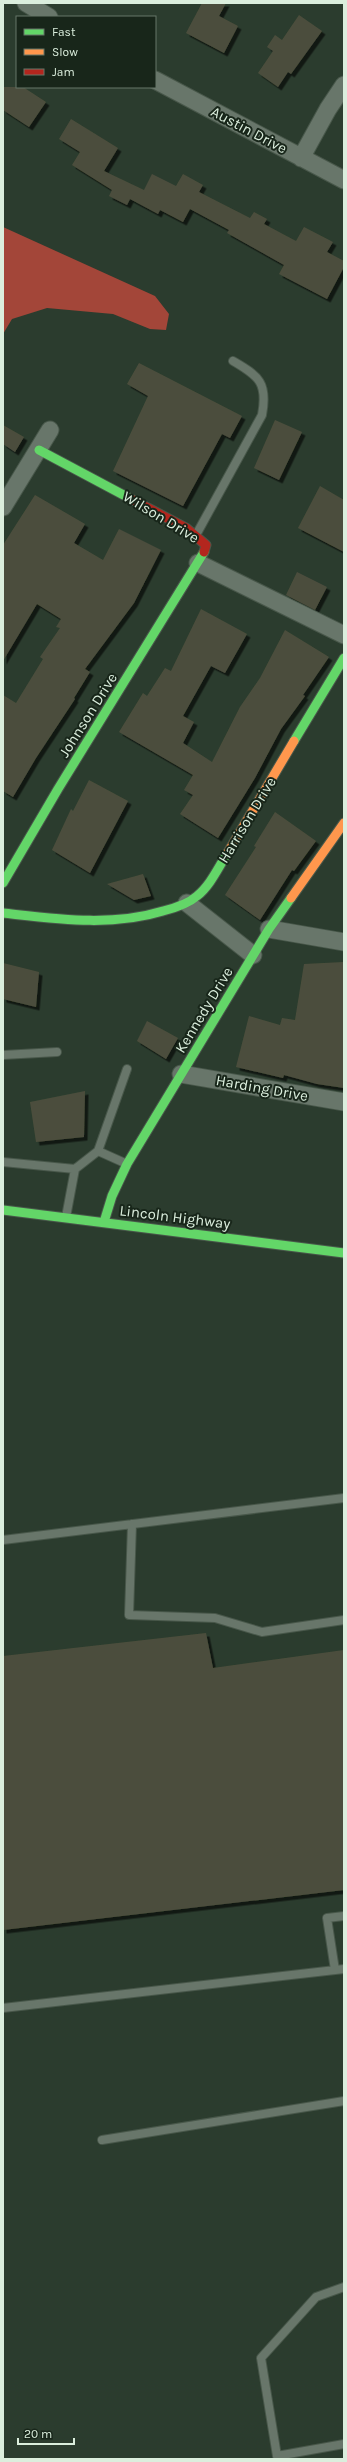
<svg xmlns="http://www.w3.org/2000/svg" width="347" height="2462" font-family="Karla,sans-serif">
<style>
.forest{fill:#a34639}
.building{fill:#4c4e3c;filter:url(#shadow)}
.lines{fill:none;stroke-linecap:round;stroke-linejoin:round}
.lane-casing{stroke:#48574a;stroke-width:10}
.street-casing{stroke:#48574a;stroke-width:19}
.fast-casing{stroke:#48574a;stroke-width:11}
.slow-casing{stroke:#48574a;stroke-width:11}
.jam-casing{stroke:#48574a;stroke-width:11}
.lane{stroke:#68766a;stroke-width:8}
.street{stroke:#68766a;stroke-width:17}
.fast{stroke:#63d668;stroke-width:9}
.slow{stroke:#ff974d;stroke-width:9}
.jam{stroke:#b3261e;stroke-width:9}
.labels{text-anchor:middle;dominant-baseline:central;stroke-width:4;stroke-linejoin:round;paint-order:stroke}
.street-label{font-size:15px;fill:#dbeedd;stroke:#18261a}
</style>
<defs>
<filter id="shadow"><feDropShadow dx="3.5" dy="3.5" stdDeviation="0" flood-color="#0009"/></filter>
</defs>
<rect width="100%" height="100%" fill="#2b3c2e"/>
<path class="forest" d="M3,227l152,69 14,18 -3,16 -16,-1 -37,-15 -66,-6 -35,11 -9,15z"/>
<path class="building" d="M202,3h24l-7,13 19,10 -14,27 -38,-20z
M299,15l23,16 -31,43 -3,-2 -10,15 -20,-14 15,-22 -6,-4 8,-12 7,5z
M3,87h20l23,15 -17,25 -26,-17z
M71,119l47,29 -14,23 40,19 8,-16 24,12 7,-12 20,11 -4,7 51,26 4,-6 13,7 -3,5 32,17 8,-14 29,15 -6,10 17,9v6l-17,32 -48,-25 5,-9 -57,-32 2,-3 -39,-21 -7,13 -23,-12 -2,4 -28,-15 -3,6 -18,-9 3,-6 -40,-25 8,-13 -21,-13z
M139,363l103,53 -12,22 -8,-4 -39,72 -70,-35 35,-75 -21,-12z
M275,420l27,12 -23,48 -25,-12z
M3,425l21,12 -9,15 -12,-8z
M320,486l24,14v52l-46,-24z
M35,495l50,29 -11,19 29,17 16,-31 42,21 -27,53 -49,66 5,3 -16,26 1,1 -39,59 -23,39 -10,-6v-96l13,8 27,-44 -3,-2 20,-29 -4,-1 5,-8 -24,-15 -34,57v-116z
M297,572l30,15 -12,23 -29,-15z
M201,609l46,25 -22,39 -14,-7 -28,50 11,6 -11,21 29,19 28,-55 20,-29 25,-48 44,27 -26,38 2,1 -24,33 -26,49 -37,60 -38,-24 13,-19 -9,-5 9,-15 -74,-43 24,-39 4,3 18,-28 6,3z
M89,780l39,21 -38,72 -38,-23 19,-41 2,2z
M275,812l41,29 -22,30 -2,-1 -32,50 -35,-25 31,-48 -2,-1z
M143,874l8,22 -17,4 -27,-16z
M344,962v126l-27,-4 -33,-9 -1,3 -47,-11 13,-51 31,9 2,-7 13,2 9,-56z
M3,963l36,9 -3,35 -33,-8z
M147,1021l31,17 -12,21 -29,-18z
M85,1091l-1,46 -48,5 -6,-40z
M206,1633l7,35 131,-18v240l-341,40v-274z"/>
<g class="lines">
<defs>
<path id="lane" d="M196,535l66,-120c6,-32 -3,-39 -29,-54
M3,1055l54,-3
M98,1151l29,13
M3,1162l72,7 -9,48
M75,1169l23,-18 29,-82
M132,1524l-3,91 86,3 47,14 82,-12
M3,1540l341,-42
M335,1970l-8,-52 17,-2
M3,2008l341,-39
M102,2140l242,-39
M344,2287l-28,10 -55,61 16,98 67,-12"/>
<path id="street" d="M26,3l23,14
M155,80l189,100
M301,158l27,-49 16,-24
M3,507l47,-77
M198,563l146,72
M187,903l66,52
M269,929l75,13
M181,1074l163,28"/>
<path id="fast" d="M39,450l92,49
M294,741l50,-83
M3,883l55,-94 146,-237
M3,913c54,6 108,14 160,-2 12,-3 25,-7 34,-15 13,-10 21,-28 30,-42
M3,1210l341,43
M104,1222l8,-26 15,-32 142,-235 22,-31"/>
<path id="slow" d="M227,854l67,-113
M291,898l53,-75"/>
<path id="jam" d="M131,499l55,29 20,17 -2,7"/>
</defs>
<use href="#lane" class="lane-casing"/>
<use href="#street" class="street-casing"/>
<use href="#fast" class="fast-casing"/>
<use href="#slow" class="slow-casing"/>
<use href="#jam" class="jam-casing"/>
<use href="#lane" class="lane"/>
<use href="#street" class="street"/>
<use href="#fast" class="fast"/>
<use href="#slow" class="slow"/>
<use href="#jam" class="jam"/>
</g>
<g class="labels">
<g class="street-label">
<text transform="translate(249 130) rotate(28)">Austin Drive</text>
<text transform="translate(161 517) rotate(31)">Wilson Drive</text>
<text transform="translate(88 715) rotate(-58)">Johnson Drive</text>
<text transform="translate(247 820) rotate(-59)">Harrison Drive</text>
<text transform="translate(204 1010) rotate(-59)">Kennedy Drive</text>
<text transform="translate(262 1088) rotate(10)">Harding Drive</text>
<text transform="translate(175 1217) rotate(7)">Lincoln Highway</text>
</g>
</g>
<rect width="347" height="2462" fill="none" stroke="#dbeedd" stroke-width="8"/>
<rect x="16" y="16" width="140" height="72" fill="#18261a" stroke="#667668"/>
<rect x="24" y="29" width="20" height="6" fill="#63d668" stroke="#667668"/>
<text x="52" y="36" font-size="12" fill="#dbeedd">Fast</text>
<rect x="24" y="49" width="20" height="6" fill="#ff974d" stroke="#667668"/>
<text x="52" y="56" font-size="12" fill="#dbeedd">Slow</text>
<rect x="24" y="69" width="20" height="6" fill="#b3261e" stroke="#667668"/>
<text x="52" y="76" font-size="12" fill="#dbeedd">Jam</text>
<path d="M18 2438v6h56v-6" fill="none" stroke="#dbeedd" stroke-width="2"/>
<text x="24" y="2438" font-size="12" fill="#dbeedd" stroke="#18261a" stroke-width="3" paint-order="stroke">20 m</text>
</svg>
